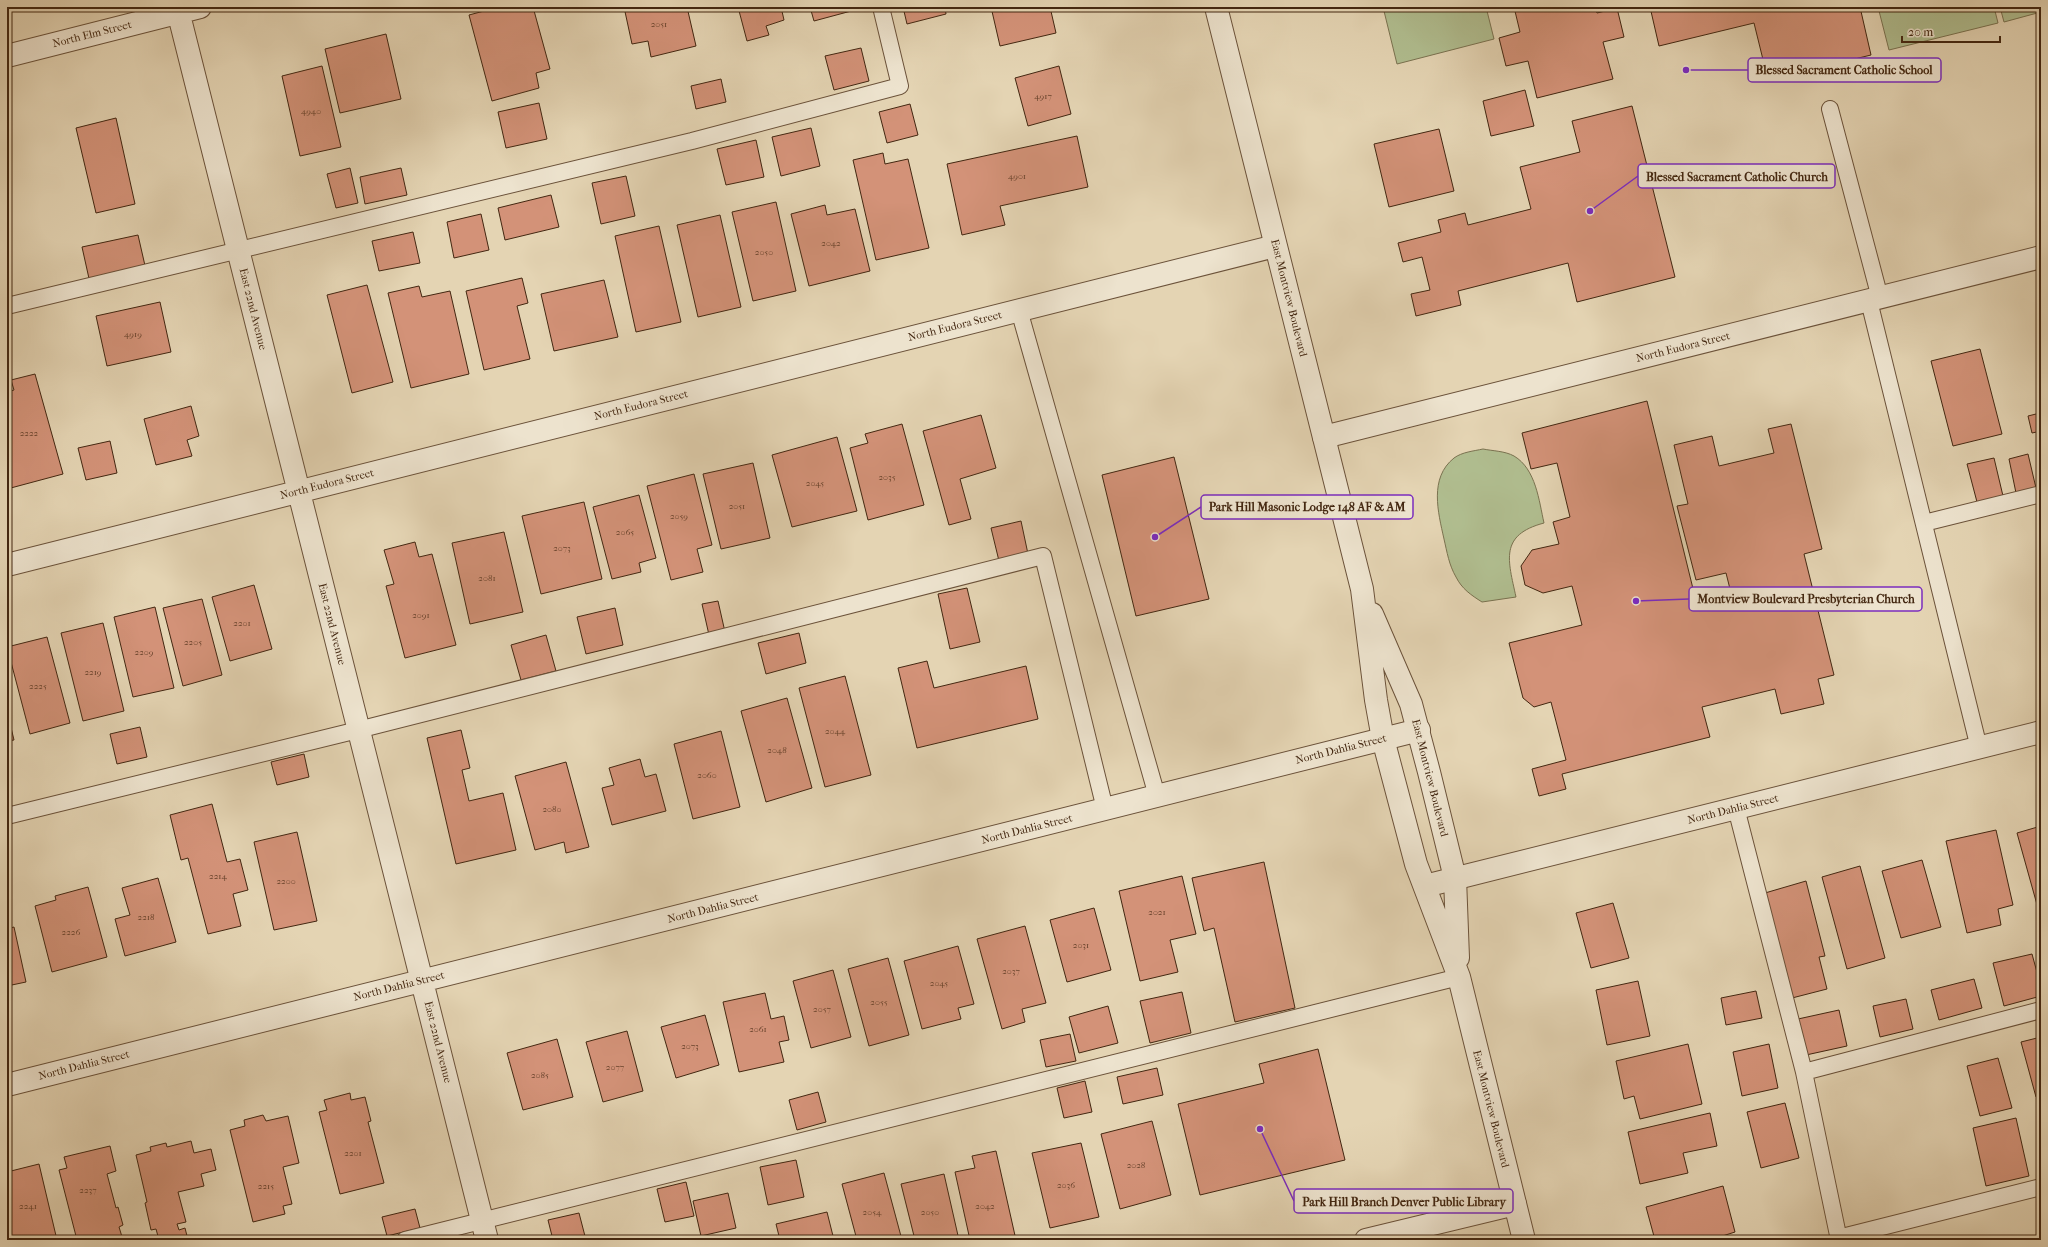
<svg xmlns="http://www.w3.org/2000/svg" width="2048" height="1247" font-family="'IM FELL French Canon',serif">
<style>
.green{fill:#b0bd8f;stroke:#7a7250}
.building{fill:#d39278;stroke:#432711}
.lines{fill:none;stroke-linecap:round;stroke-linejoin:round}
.service-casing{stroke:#6b523a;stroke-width:18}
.minor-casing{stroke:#6b523a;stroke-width:24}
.tertiary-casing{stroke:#6b523a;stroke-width:24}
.service{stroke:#ede3ce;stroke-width:16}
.minor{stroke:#ede3ce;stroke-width:22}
.tertiary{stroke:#ede3ce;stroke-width:22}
.labels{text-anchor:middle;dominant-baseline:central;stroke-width:4;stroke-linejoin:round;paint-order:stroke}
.number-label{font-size:9px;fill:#67422b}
.street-label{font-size:11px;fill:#432711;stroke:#ede3ce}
.leader{fill:none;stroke:#7b2cbf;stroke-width:1.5}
.callout-dot{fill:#7b2cbf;stroke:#ede3ce;stroke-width:1.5}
.callout{fill:#ede3ce;stroke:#7b2cbf;stroke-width:1.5}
.callout-label{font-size:12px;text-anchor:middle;font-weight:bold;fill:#432711}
</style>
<rect width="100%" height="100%" fill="#e4d4b3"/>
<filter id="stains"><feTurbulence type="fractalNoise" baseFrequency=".005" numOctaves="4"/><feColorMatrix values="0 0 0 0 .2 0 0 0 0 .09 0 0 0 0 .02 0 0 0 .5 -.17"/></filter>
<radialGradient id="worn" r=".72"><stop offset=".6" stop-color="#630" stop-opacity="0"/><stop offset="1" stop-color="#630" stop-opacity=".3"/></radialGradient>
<path class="green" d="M1383,7h103l8,32 -97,25z
M1878,7h116l4,16 -109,27z
M2000,7h41v5l-37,10z
M1483,449c10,2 22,2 31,7 22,13 25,45 30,67 -45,12 -36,37 -28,74l-34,5c-11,-7 -20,-13 -26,-25 -7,-12 -9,-25 -12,-38 -6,-27 -15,-61 10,-81 8,-6 20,-7 29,-9z"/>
<path class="building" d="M499,7h34l17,62 -14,4 3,15 -47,13 -23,-86z
M624,7h63l9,39 -45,11 -3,-16 -16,3z
M738,7h43l3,13 -18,6 3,9 -22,6z
M810,7h56l-52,14z
M903,7h42l1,7 -39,10z
M991,7h59l6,26 -56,13z
M1514,7h81l2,6 20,-5 7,29 -21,5 10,37 -76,19 -9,-37 -22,5 -7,-28 21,-6z
M1650,7h210l11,48 -103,25 -14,-57 -95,23z
M2041,18v9l-3,1 -1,-9z
M386,34l15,65 -61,14 -15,-64z
M861,48l8,33 -35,9 -9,-34z
M322,66l19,81 -41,9 -18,-80z
M1059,66l12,48 -43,12 -13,-48z
M721,79l5,23 -30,7 -5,-23z
M1525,90l9,36 -43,10 -8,-35z
M539,103l8,36 -41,9 -8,-36z
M910,104l8,31 -31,8 -8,-31z
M1632,106l43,171 -98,25 -9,-39 -110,28 3,14 -45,11 -5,-22 19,-4 -8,-33 -19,5 -5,-19 43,-11 -3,-12 27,-7 3,12 63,-16 -11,-42 60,-15 -8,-31z
M116,118l19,86 -39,9 -20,-85z
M811,128l9,38 -39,10 -9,-39z
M1439,129l15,62 -65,16 -15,-63z
M1077,136l11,51 -88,19 5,19 -43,10 -15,-71z
M756,140l8,37 -38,8 -9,-36z
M883,153l2,11 23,-5 21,89 -53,12 -23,-100z
M350,168l8,35 -22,5 -9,-34z
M401,168l6,27 -42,9 -5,-27z
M626,176l9,40 -34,8 -9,-41z
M551,195l8,32 -54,13 -7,-32z
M776,202l20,89 -43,10 -21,-89z
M825,205l2,10 28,-6 15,62 -61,15 -18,-72z
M481,214l8,36 -35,8 -7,-36z
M720,215l21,92 -43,10 -21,-92z
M7,218l4,19h-4z
M659,226l22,96 -45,10 -21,-96z
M413,232l7,31 -41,8 -7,-30z
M138,235l8,35 -56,13 -8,-36z
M522,278l6,25 -11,3 13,53 -46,11 -18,-79z
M604,280l14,57 -64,14 -13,-57z
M367,285l26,97 -41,11 -25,-98z
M419,286l3,11 28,-6 19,83 -58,14 -23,-95z
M160,302l11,50 -64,14 -11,-50z
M1980,349l22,85 -49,12 -22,-85z
M35,374l28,100 -56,15v-97l7,-2 -3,-10z
M1647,401l50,204 35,-8 -6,-24 -30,7 -19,-74 11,-2 -14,-59 38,-9 7,30 55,-13 -6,-24 23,-5 31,125 -18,5 30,121 -16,4 6,25 -43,10 -6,-25 -73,18 8,30 -148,37 4,15 -27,7 -7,-27 34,-9 -15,-58 -17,5 -11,-9 -14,-55 73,-18 -10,-39 -29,7 -18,-8 -4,-19 11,-16 27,-6 -6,-22 17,-5 -13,-54 -26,6 -9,-36z
M191,406l8,30 -12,4 5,16 -36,9 -12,-46z
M2040,413l1,18 -9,2 -4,-17z
M981,415l15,53 -36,11 11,40 -22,6 -26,-94z
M902,424l22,81 -56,15 -18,-72 18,-5 -3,-9z
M837,437l20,74 -65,16 -20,-72z
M110,441l7,32 -31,7 -8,-32z
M2028,454l8,34 -20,5 -7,-34z
M1174,457l35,142 -73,17 -34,-141z
M1994,458l9,38 -26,6 -10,-38z
M753,463l17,75 -49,11 -18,-75z
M694,474l18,71 -15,4 6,23 -32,8 -24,-94z
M639,495l17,63 -17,5 2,9 -29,7 -19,-72z
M584,502l18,77 -61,15 -19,-78z
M1021,521l7,33 -29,7 -8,-33z
M504,532l19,80 -53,12 -18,-81z
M415,542l4,15 13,-3 24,91 -51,13 -19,-72 8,-2 -10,-34z
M254,585l18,64 -42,12 -18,-64z
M967,588l13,54 -30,7 -12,-55z
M202,599l20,76 -39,11 -20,-78z
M718,601l7,31 -16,3 -7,-31z
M155,607l19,81 -41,9 -19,-80z
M615,608l8,37 -37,9 -9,-37z
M103,623l21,88 -41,10 -22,-88z
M799,633l7,30 -40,11 -8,-31z
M546,635l10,36 -35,9 -10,-35z
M47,637l23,86 -40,11 -23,-87z
M927,661l7,27 92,-22 12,53 -121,29 -19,-80z
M845,676l26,99 -46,12 -26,-99z
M787,698l25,90 -46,14 -25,-91z
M7,711l7,29 -7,1z
M140,727l7,30 -30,7 -7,-30z
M461,730l9,38 -8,2 7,31 34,-8 13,57 -60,14 -29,-126z
M721,731l19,76 -47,12 -19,-75z
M304,754l5,23 -32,8 -6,-23z
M640,759l5,18 11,-3 10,37 -54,14 -10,-37 12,-3 -5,-17z
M566,762l23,85 -23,6 -2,-11 -29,8 -20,-74z
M212,804l15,58 13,-3 8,31 -15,4 8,32 -33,8 -20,-76 -7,2 -11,-45z
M2041,826v93l-24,-86z
M1996,830l17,75 -15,4 3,16 -34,8 -21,-92z
M297,832l20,89 -43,9 -20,-88z
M1922,860l19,67 -40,11 -19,-67z
M1264,862l31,146 -60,14 -21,-94 -10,3 -12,-53z
M1860,866l25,92 -38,11 -25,-92z
M1182,876l14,58 -26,6 8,32 -38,9 -21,-90z
M158,878l18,64 -51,14 -10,-37 15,-4 -8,-27z
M1806,881l19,75 -6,1 8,32 -35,9 -27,-105z
M88,887l19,70 -55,15 -17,-66 21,-6 -1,-4z
M1613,903l16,55 -38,10 -15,-55z
M1094,908l17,62 -44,12 -17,-62z
M1025,926l21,77 -24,6 3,13 -23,7 -25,-90z
M14,927l12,55 -19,4v-57z
M958,946l16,58 -16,4 3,11 -39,10 -18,-68z
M2032,954l9,33v9l-37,10 -11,-43z
M888,958l21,77 -40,11 -21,-77z
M833,970l18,67 -40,11 -18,-67z
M1974,979l8,29 -43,12 -8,-30z
M1638,981l12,55 -43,9 -11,-55z
M1756,991l6,27 -36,7 -5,-27z
M1182,992l9,41 -41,10 -10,-42z
M765,993l6,26 13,-3 5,24 -10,2 5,20 -45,10 -16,-70z
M1906,999l7,30 -33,8 -7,-31z
M1108,1006l10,37 -39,10 -10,-36z
M1839,1010l8,36 -41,9 -8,-36z
M705,1015l14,50 -43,13 -15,-51z
M627,1031l16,60 -40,11 -17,-60z
M1070,1034l6,27 -30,6 -6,-27z
M2041,1037v58l-5,2 -15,-55z
M557,1039l16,58 -50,13 -16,-57z
M1688,1044l14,60 -62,15 -6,-23 -10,3 -8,-38z
M1769,1044l9,44 -36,8 -9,-44z
M1318,1049l27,111 -145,35 -22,-91 86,-21 -5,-19z
M1998,1058l14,50 -32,8 -13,-50z
M1157,1068l6,27 -40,9 -6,-27z
M1085,1081l7,31 -28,6 -7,-30z
M818,1092l8,30 -29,8 -8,-30z
M350,1093l1,7 14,-3 6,24 -3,1 16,61 -44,11 -21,-82 8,-2 -3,-10z
M1785,1103l14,55 -38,10 -14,-56z
M1710,1113l7,33 -34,7 5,20 -48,11 -12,-52z
M263,1115l3,6 22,-5 11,47 -16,4 9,37 -9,2 2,8 -32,8 -23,-92 15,-4 -1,-6z
M2016,1118l13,58 -43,10 -13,-58z
M1152,1121l19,74 -51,14 -19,-75z
M191,1141l3,12 17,-4 5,21 -15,4 3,12 -26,6 8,30 -9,2 2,6 6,-2 3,12h-29l-3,-11 -5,1 -6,-27 2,-1 -11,-47 15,-4 -1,-4 16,-4 1,4z
M1081,1143l18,74 -49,11 -18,-75z
M110,1146l6,25 -9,3 9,34 2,-1 5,18 -4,2 4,13h-46l-18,-70 8,-2 -3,-11z
M996,1151l20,89h-46l-15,-68 20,-4 -3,-12z
M796,1160l8,37 -36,8 -8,-38z
M39,1164l18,76h-50v-68z
M884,1173l18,67h-45l-15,-56z
M944,1174l15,66h-44l-14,-56z
M686,1182l8,34 -29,6 -8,-33z
M1723,1186l12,46 -25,8h-55l-9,-33z
M728,1193l8,35 -35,8 -8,-35z
M415,1209l5,19 -33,8 -5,-19z
M827,1212l7,28h-54l-4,-16z
M579,1213l7,27h-33l-5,-20z"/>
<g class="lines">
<defs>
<path id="service" d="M1830,109l50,189
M1869,301l110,447
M7,306l685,-165 208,-55 -19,-79
M1019,310l138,486
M1924,523l117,-29
M1736,808l68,264 35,168
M7,816l351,-86 685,-174 62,253
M1804,1072l237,-62
M1838,1238l203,-51
M405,1240l1054,-263"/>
<path id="minor" d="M177,7l310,1233
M7,56l193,-49
M1324,437l717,-180
M7,565l1268,-319
M1425,886l616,-154
M7,1085l1412,-355
M1366,1240l149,-36"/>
<path id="tertiary" d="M1216,7l146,582 14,111 7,39 33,125 43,113 65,263
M1372,614l39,90 18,68 26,106 3,80"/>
</defs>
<use href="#service" class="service-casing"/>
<use href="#minor" class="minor-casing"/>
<use href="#tertiary" class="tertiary-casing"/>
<use href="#service" class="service"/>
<use href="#minor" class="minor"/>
<use href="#tertiary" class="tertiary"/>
</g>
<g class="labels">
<g class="number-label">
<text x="659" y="24">2051</text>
<text x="1043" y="96">4917</text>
<text x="311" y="111">4940</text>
<text x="1017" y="176">4901</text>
<text x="831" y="243">2042</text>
<text x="764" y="252">2050</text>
<text x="133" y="334">4919</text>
<text x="29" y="433">2222</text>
<text x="887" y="477">2035</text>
<text x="815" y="483">2045</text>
<text x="737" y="506">2051</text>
<text x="679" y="516">2059</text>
<text x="625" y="532">2065</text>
<text x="562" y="548">2073</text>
<text x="487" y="578">2081</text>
<text x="421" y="615">2091</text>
<text x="242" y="623">2201</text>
<text x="193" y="642">2205</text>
<text x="144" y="652">2209</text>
<text x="93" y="672">2219</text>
<text x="38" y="686">2225</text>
<text x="835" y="731">2044</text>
<text x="777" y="750">2048</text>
<text x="707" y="775">2060</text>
<text x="552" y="809">2080</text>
<text x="218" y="876">2214</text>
<text x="286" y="881">2200</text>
<text x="1157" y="912">2021</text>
<text x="146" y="917">2218</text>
<text x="71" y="932">2226</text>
<text x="1081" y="945">2031</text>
<text x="1011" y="971">2037</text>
<text x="939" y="983">2045</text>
<text x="879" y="1002">2055</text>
<text x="822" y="1009">2057</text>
<text x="758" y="1029">2061</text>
<text x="690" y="1046">2073</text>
<text x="615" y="1067">2077</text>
<text x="540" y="1075">2085</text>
<text x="353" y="1153">2201</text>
<text x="1136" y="1165">2028</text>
<text x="1066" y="1185">2036</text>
<text x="266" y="1186">2215</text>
<text x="88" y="1190">2237</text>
<text x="28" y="1206">2241</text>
<text x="985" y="1206">2042</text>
<text x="872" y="1212">2054</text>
<text x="930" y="1212">2050</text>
</g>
<g class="street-label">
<text transform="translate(92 34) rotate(-14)">North Elm Street</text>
<text transform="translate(1289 298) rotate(76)">East Montview Boulevard</text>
<text transform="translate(253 309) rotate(76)">East 22nd Avenue</text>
<text transform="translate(955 326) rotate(-14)">North Eudora Street</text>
<text transform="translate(1683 347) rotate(-14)">North Eudora Street</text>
<text transform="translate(641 405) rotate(-14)">North Eudora Street</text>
<text transform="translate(327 484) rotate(-14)">North Eudora Street</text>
<text transform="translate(332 624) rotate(76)">East 22nd Avenue</text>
<text transform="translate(1341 749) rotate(-14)">North Dahlia Street</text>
<text transform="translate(1430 778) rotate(76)">East Montview Boulevard</text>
<text transform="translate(1733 809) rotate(-14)">North Dahlia Street</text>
<text transform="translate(1027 829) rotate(-14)">North Dahlia Street</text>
<text transform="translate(713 908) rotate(-14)">North Dahlia Street</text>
<text transform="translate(399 986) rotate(-14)">North Dahlia Street</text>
<text transform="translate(438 1042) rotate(76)">East 22nd Avenue</text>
<text transform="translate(84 1065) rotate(-14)">North Dahlia Street</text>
<text transform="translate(1491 1109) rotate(76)">East Montview Boulevard</text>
</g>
</g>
<path class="leader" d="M1686 70L1748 70M1590 211L1638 176M1155 537L1201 507M1636 601L1689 599M1260 1129L1294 1201"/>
<g class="callout-dot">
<circle cx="1686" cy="70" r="4"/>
<circle cx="1590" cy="211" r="4"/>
<circle cx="1155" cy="537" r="4"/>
<circle cx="1636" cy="601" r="4"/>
<circle cx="1260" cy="1129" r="4"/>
</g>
<g class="callout">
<rect x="1748" y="58" width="193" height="24" rx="4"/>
<rect x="1638" y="164" width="197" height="24" rx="4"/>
<rect x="1201" y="495" width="212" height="24" rx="4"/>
<rect x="1689" y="587" width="233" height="24" rx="4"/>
<rect x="1294" y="1189" width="219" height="24" rx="4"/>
</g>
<g class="callout-label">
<text x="1844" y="74">Blessed Sacrament Catholic School</text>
<text x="1737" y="181">Blessed Sacrament Catholic Church</text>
<text x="1307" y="511">Park Hill Masonic Lodge 148 AF &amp; AM</text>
<text x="1806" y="603">Montview Boulevard Presbyterian Church</text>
<text x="1404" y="1206">Park Hill Branch Denver Public Library</text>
</g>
<rect width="2048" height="1247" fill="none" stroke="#e4d4b3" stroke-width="24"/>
<rect x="8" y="8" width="2032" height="1231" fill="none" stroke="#432711" stroke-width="2"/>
<rect x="12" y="12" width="2024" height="1223" fill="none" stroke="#432711"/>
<path d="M1902 36v6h98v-6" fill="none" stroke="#432711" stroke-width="2"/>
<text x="1908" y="36" font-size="12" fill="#432711" stroke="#ede3ce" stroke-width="3" paint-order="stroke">20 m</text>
<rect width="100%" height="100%" filter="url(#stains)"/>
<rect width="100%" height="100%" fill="url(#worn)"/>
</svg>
